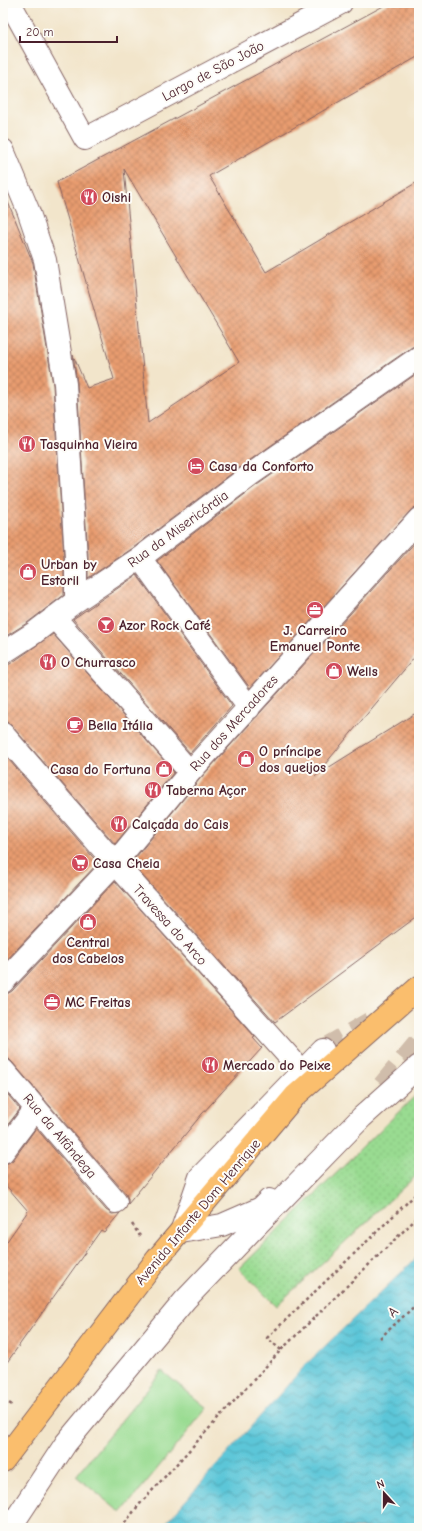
<svg xmlns="http://www.w3.org/2000/svg" width="422" height="1531" font-family="'Comic Neue',sans-serif">
<style>
.park{fill:url(#park-dots);stroke:#727d5e}
.pitch{fill:#99db91;stroke:#727d5e}
.water{fill:url(#water-waves);stroke:#537282}
.pier{fill:#f2e5cb}
.building{fill:url(#building-cross-hatch);fill-rule:evenodd}
.lines{fill:none;stroke-linecap:round;stroke-linejoin:round}
.minor-tunnel{stroke:#d0bdab;stroke-width:22;stroke-dasharray:22 11;stroke-linecap:butt}
.minor-casing{stroke:#856463;stroke-width:24}
.major-casing{stroke:#856463;stroke-width:24}
.path{stroke:#856463;stroke-width:2.5;stroke-dasharray:3 3;stroke-linecap:butt}
.minor{stroke:#fff;stroke-width:22}
.major{stroke:#fabe6d;stroke-width:22}
.labels{text-anchor:middle;dominant-baseline:central;stroke-width:4;stroke-linejoin:round;paint-order:stroke}
.street-label{font-size:14px;fill:#4a1f2b;stroke:#fdfcf7}
.poi-label{font-size:14px;font-weight:bold;fill:#4a1f2b;stroke:#fdfcf7;text-anchor:start}
</style>
<defs>
<pattern id="park-dots" width="8" height="8" patternUnits="userSpaceOnUse"><rect width="8" height="8" fill="#99db91"/><path d="M2 2h.1M6 6h.1" fill="none" stroke="#85bc7d" stroke-width="1.8" stroke-linecap="round"/></pattern>
<pattern id="water-waves" width="16" height="10" patternUnits="userSpaceOnUse"><rect width="16" height="10" fill="#5cc6d8"/><path d="M0 5q4-4 8 0t8 0" fill="none" stroke="#4ea0af"/></pattern>
<pattern id="building-cross-hatch" width="8" height="8" patternUnits="userSpaceOnUse"><rect width="8" height="8" fill="#e89c6f"/><path d="M0 0l8 8M0 8l8-8" fill="none" stroke="#be7f5b"/></pattern>
</defs>
<rect width="100%" height="100%" fill="#fdfcf7"/>
<filter id="ink" filterUnits="userSpaceOnUse"><feTurbulence type="fractalNoise" baseFrequency=".025" numOctaves="2"/><feDisplacementMap in="SourceGraphic" scale="8" xChannelSelector="R" yChannelSelector="G"/><feConvolveMatrix kernelMatrix="1 2 1 2 8 2 1 2 1" color-interpolation-filters="sRGB"/></filter>
<filter id="wash" filterUnits="userSpaceOnUse"><feTurbulence type="fractalNoise" baseFrequency=".012" numOctaves="4" result="noise"/><feDisplacementMap in="SourceGraphic" scale="16" xChannelSelector="R" yChannelSelector="G"/><feGaussianBlur stdDeviation="0.9" result="paint"/><feColorMatrix in="noise" values="0 0 0 0 0 0 0 0 0 0 0 0 0 0 0 0 0 1.4 0 .05"/><feComposite in="paint" operator="in"/></filter>
<g filter="url(#wash)">
<rect width="100%" height="100%" fill="#f2e5cb"/>
<path class="park" d="M419,1092v81l-143,133 -37,-37z"/>
<path class="pitch" d="M162,1371l45,37 -86,105 -45,-37z"/>
<path class="water" d="M419,1255v273h-258l144,-163z"/>
<path class="pier" d="M419,1253v2l-114,110 -144,163h-2l110,-127 35,-37z"/>
<g id="blocks">
<path class="building" d="M389,3h30v53l-210,120 57,96 153,-91v164l-7,2 -169,118 -110,83 -45,30v-21l-11,-174 -4,-28 14,33 27,-9 -57,-197zM124,169l115,193 -91,61z
M3,190l30,73 20,122 11,173v37l-37,28 -24,15z
M419,372v135h-4l-5,4 -160,177 -93,-127 100,-76z
M419,538v114l-104,124 104,-65v204l-144,107 -144,-159 68,-83z
M137,575l95,131 -42,47 -117,-134z
M53,634l121,138 -59,72 -103,-118 -5,-4h-4v-57l7,-1z
M3,753l95,110 -95,101z
M115,881l140,156 -2,1 9,10 -60,66 -74,90v-5l-2,-5 -114,-132 -4,-4h-5v-64h4l5,-3z
M3,1089l17,20 -17,22z
M36,1128l70,82 6,4 8,-1 -16,19 -3,-2 -98,138v-121l25,-36 -25,-29v-18l5,-1 5,-3z"/>
</g>
</g>
<g filter="url(#ink)">
<use href="#blocks" fill-opacity="0" stroke="#856463" stroke-width="1"/>
<g class="lines">
<path class="minor-tunnel" d="M323,1050l50,-29
M383,1086l36,-43
M383,1086l36,5"/>
<defs>
<path id="minor" d="M10,3l75,136 256,-136
M3,150l25,60 17,50 20,124 11,174v43
M140,558l109,150
M54,617l136,155
M3,653l31,-20 42,-32 64,-43 110,-83 169,-118
M3,734l112,129 177,197
M3,982l112,-119 75,-91 229,-253
M3,1070l113,132
M3,1152l33,-44
M269,1200l-8,8 -39,17 -41,7 19,-55 123,-127
M10,1528l56,-85 119,-143 69,-72 108,-111 57,-51"/>
<path id="major" d="M3,1461l154,-202 138,-163 124,-109"/>
</defs>
<use href="#minor" class="minor-casing"/>
<use href="#major" class="major-casing"/>
<path class="path" d="M132,1224l8,12
M380,1338l39,-36
M281,1350l-14,-12 152,-147
M4,1400l8,5
M121,1528l17,-22 143,-156 138,-134"/>
<use href="#minor" class="minor"/>
<use href="#major" class="major"/>
</g>
</g>
<defs>
<symbol id="restaurant-disc" viewBox="-11 -11 22 22"><circle r="9.5" fill="#d1495b" stroke="#fdfcf7"/><path d="M-5-6h1v4h1v-4h1v4h1v-4h1v5L-1.5 .5V6h-2V.5L-5-1ZM5-6V6H3V1.5H1.5Q1.5-4 5-6Z" fill="#fff"/></symbol>
<symbol id="hotel-disc" viewBox="-11 -11 22 22"><circle r="9.5" fill="#d1495b" stroke="#fdfcf7"/><path d="M-6-4.5h1.5V1H6V5H4.5V3h-9V5H-6ZM-4 0a1.8 1.8 0 1 1 3.6 0ZM.5 0V-2.5h3Q6-2.5 6 0Z" fill="#fff"/></symbol>
<symbol id="shop-disc" viewBox="-11 -11 22 22"><circle r="9.5" fill="#d1495b" stroke="#fdfcf7"/><path d="M-5-2.5h2.3a2.7 3.5 0 0 1 5.4 0H5L5.5 6h-11ZM-1.5-2.5h3a1.5 2.3 0 0 0-3 0Z" fill="#fff"/></symbol>
<symbol id="office-disc" viewBox="-11 -11 22 22"><circle r="9.5" fill="#d1495b" stroke="#fdfcf7"/><path d="M-6-3h4V-5.5h4V-3h4V5H-6ZM-1-4.5V-3h2v-1.5ZM-6 0V1H6V0Z" fill="#fff"/></symbol>
<symbol id="bar-disc" viewBox="-11 -11 22 22"><circle r="9.5" fill="#d1495b" stroke="#fdfcf7"/><path d="M-6-5H6L.8 .8V4.5H3.5V6h-7V4.5H-.8V.8Z" fill="#fff"/></symbol>
<symbol id="cafe-disc" viewBox="-11 -11 22 22"><circle r="9.5" fill="#d1495b" stroke="#fdfcf7"/><path d="M-5.5-4.5H6V0H3Q3 3.5 0 3.5H-2.5Q-5.5 3.5-5.5 0ZM3-3.2v2h1.7v-2ZM-6 4.5H4V6H-6Z" fill="#fff"/></symbol>
<symbol id="supermarket-disc" viewBox="-11 -11 22 22"><circle r="9.5" fill="#d1495b" stroke="#fdfcf7"/><path d="M-6-5.5h2.5l.6 2H6L4.5 2H-2.5L-4.4-4H-6ZM-1.5 3.2a1.3 1.3 0 1 0 .1 0ZM3 3.2a1.3 1.3 0 1 0 .1 0Z" fill="#fff"/></symbol>
</defs>
<g fill-rule="evenodd">
<use href="#restaurant-disc" x="79" y="187" width="20" height="20"/>
<use href="#restaurant-disc" x="17" y="434" width="20" height="20"/>
<use href="#hotel-disc" x="186" y="456" width="20" height="20"/>
<use href="#shop-disc" x="18" y="562" width="20" height="20"/>
<use href="#office-disc" x="305" y="600" width="20" height="20"/>
<use href="#bar-disc" x="96" y="615" width="20" height="20"/>
<use href="#restaurant-disc" x="38" y="652" width="20" height="20"/>
<use href="#shop-disc" x="324" y="661" width="20" height="20"/>
<use href="#cafe-disc" x="65" y="715" width="20" height="20"/>
<use href="#shop-disc" x="236" y="749" width="20" height="20"/>
<use href="#shop-disc" x="154" y="759" width="20" height="20"/>
<use href="#restaurant-disc" x="143" y="780" width="20" height="20"/>
<use href="#restaurant-disc" x="109" y="814" width="20" height="20"/>
<use href="#supermarket-disc" x="70" y="853" width="20" height="20"/>
<use href="#shop-disc" x="78" y="912" width="20" height="20"/>
<use href="#office-disc" x="42" y="992" width="20" height="20"/>
<use href="#restaurant-disc" x="200" y="1055" width="20" height="20"/>
</g>
<g class="labels">
<g class="street-label">
<text transform="translate(213 71) rotate(-28)">Largo de São João</text>
<text transform="translate(178 529) rotate(-36)">Rua da Misericórdia</text>
<text transform="translate(234 723) rotate(-48)">Rua dos Mercadores</text>
<text transform="translate(170 925) rotate(48)">Travessa do Arco</text>
<text transform="translate(60 1136) rotate(50)">Rua da Alfândega</text>
<text transform="translate(198 1212) rotate(-50)">Avenida Infante Dom Henrique</text>
<text transform="translate(393 1312) rotate(-43)">A</text>
</g>
<g class="poi-label">
<text x="102" y="197">Oishi</text>
<text x="40" y="444">Tasquinha Vieira</text>
<text x="209" y="466">Casa da Conforto</text>
<text x="41" y="564">Urban by<tspan x="41" dy="16">Estoril</tspan></text>
<text x="119" y="625">Azor Rock Café</text>
<text x="315" y="630" text-anchor="middle">J. Carreiro<tspan x="315" dy="16">Emanuel Ponte</tspan></text>
<text x="61" y="662">O Churrasco</text>
<text x="347" y="671">Wells</text>
<text x="88" y="725">Bella Itália</text>
<text x="259" y="751">O príncipe<tspan x="259" dy="16">dos queijos</tspan></text>
<text x="151" y="769" text-anchor="end">Casa do Fortuna</text>
<text x="166" y="790">Taberna Açor</text>
<text x="132" y="824">Calçada do Cais</text>
<text x="93" y="863">Casa Cheia</text>
<text x="88" y="942" text-anchor="middle">Central<tspan x="88" dy="16">dos Cabelos</tspan></text>
<text x="65" y="1002">MC Freitas</text>
<text x="223" y="1065">Mercado do Peixe</text>
</g>
</g>
<rect width="422" height="1531" fill="none" stroke="#fdfcf7" stroke-width="16"/>
<g transform="translate(384 1493) rotate(339)" stroke="#fdfcf7" stroke-width="3" paint-order="stroke">
<path d="M0-3L7 15L0 10L-7 15Z" fill="#4a1f2b"/>
<text y="-6" font-size="11" font-weight="bold" text-anchor="middle" fill="#4a1f2b">N</text>
</g>
<path d="M20 36v6h97v-6" fill="none" stroke="#4a1f2b" stroke-width="2"/>
<text x="26" y="36" font-size="12" fill="#4a1f2b" stroke="#fdfcf7" stroke-width="3" paint-order="stroke">20 m</text>
</svg>
